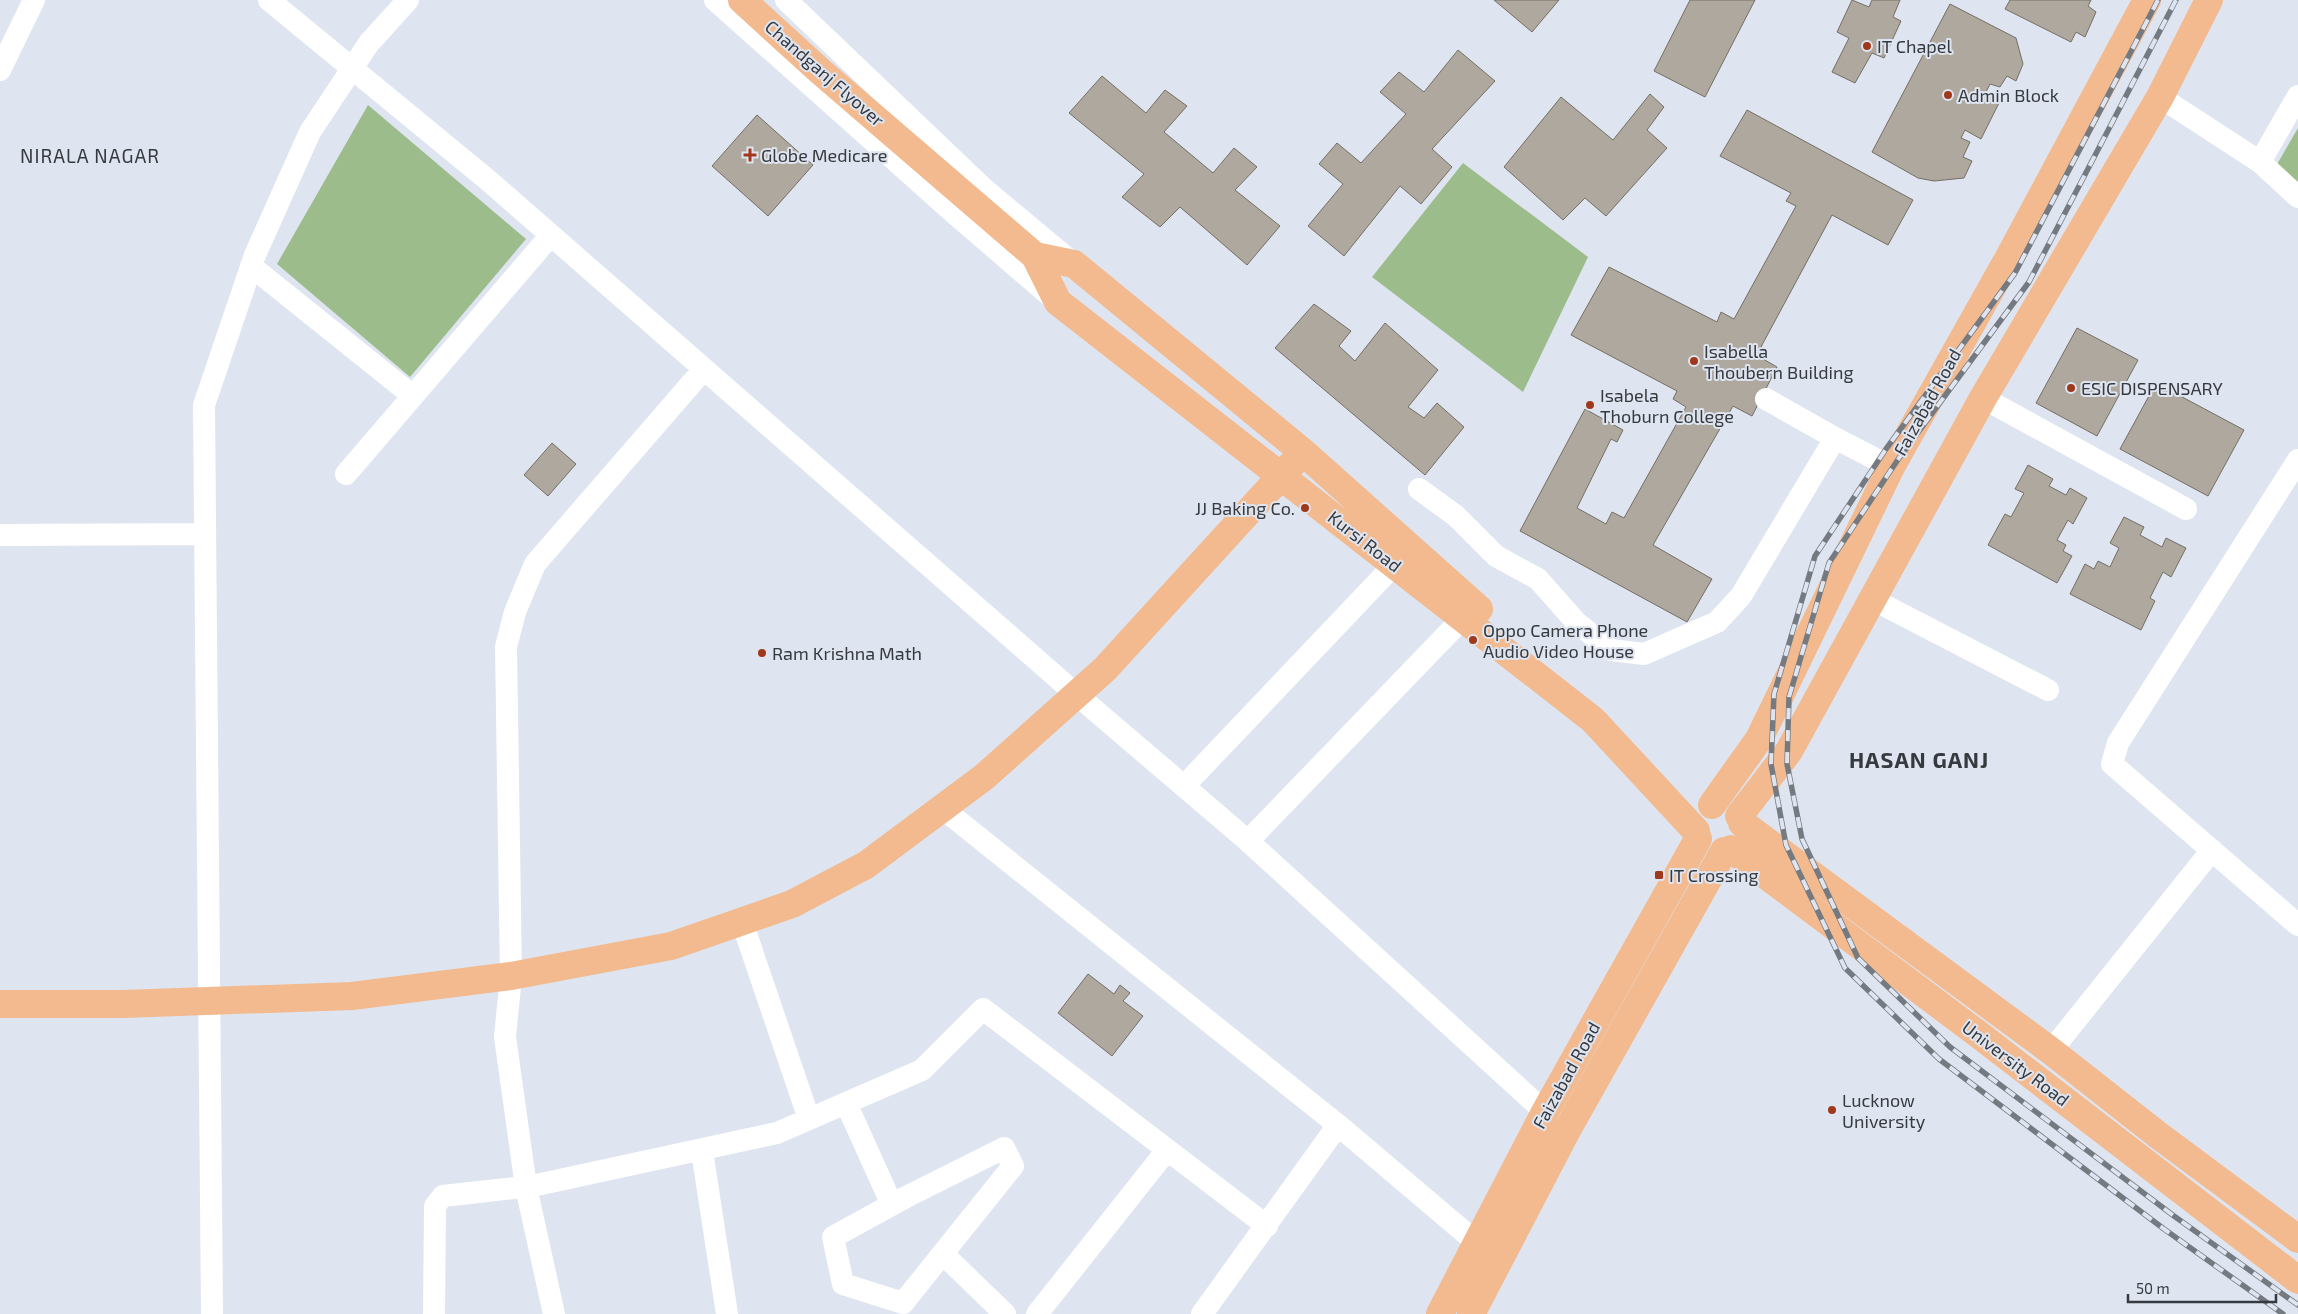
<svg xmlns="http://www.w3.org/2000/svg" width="2298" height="1314" font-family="'Exo 2',sans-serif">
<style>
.green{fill:#9cbd8b}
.building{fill:#afa89e;stroke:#746e65}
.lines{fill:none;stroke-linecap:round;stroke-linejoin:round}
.minor{stroke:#fff;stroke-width:22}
.major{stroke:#f2ba8e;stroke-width:28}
.rail-casing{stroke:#757a81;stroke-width:5.5}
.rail{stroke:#dee5f0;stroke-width:4;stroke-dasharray:11;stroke-linecap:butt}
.poi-dot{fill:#a0381b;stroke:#dee5f0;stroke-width:2}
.labels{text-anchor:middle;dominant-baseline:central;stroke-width:4;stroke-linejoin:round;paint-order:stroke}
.poi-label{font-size:18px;fill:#36393d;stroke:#dee5f0;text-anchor:start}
.street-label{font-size:18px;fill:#36393d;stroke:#dee5f0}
.neighbourhood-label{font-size:19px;letter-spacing:1px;fill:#36393d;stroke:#dee5f0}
.district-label{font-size:22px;font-weight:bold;letter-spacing:1px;fill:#36393d;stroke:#dee5f0}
</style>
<rect width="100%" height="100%" fill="#dee5f0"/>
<path class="green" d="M368,105l158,134 -116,138 -133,-113z
M2298,128v66l-26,-21z
M1463,163l125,94 -65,135 -151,-115z"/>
<path class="building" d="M1494,0h65l-27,32z
M1690,0h65l-50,97 -51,-26z
M1852,0l17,7 3,-7h28l-7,17 8,4 -17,37 -12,-5 -17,30 -23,-11 17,-34 -12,-6z
M2010,0h81l-3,6 8,6 -11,25 -9,-5 -5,10 -66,-33z
M1950,4l66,34 7,26 -7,17 -9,-5 -7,11 -10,-3 -4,8 15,7 -20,40 -16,-9 -4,8 9,4 -7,15 9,4 -8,17 -30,3 -16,-3 -46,-26z
M1458,50l37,31 -63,68 20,18 -31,37 -21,-18 -56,70 -36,-30 35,-42 -24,-20 18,-21 24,20 45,-49 -26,-22 19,-20 25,20z
M1102,76l44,37 19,-23 22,16 -23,26 49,41 21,-25 23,19 -22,23 45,36 -33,39 -67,-58 -20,20 -38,-30 22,-23 -75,-61z
M1650,94l14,13 -17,23 20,18 -61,68 -21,-18 -22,22 -59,-53 57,-70 52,43z
M1747,110l166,90 -25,45 -56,-30 -70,130 -4,11 19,11 -25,49 -19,-10 -80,139 59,34 -25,43 -167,-91 65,-122 38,21 -6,12 -6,-3 -34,69 29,16 6,-12 12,6 62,-111 -13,-8 4,-8 -106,-56 38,-68 108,55 4,-10 13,7 62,-113 -10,-5 5,-8 -71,-37z
M757,115l56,50 -45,51 -56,-50z
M1314,304l37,27 -12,15 16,15 30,-38 53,47 -30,37 16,11 13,-15 27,24 -39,48 -150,-127z
M2077,328l61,32 -41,76 -61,-33z
M2156,383l88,47 -36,66 -88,-47z
M552,443l24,21 -28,32 -24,-21z
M2028,465l25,14 -4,7 17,9 4,-7 17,10 -14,26 -5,-4 -11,20 9,5 -3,6 9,5 -15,27 -69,-38 17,-31 6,3 13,-24 -9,-4z
M2124,517l20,10 -4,8 22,12 4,-9 20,10 -15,29 -8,-5 -13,26 5,3 -14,29 -71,-36 15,-30 9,5 4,-8 12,6 9,-19 -9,-5z
M1088,974l26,20 6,-9 10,8 -7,8 20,15 -31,40 -54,-43z"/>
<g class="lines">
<path class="minor" d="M269,0l220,181 588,514 171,146 309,282
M715,0l239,213 101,87
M786,0l197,188 91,76
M0,70l34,-70
M2160,97l100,65 38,-66
M2260,162l38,35
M251,266l162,130
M1983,398l203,111
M1766,399l69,39 56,29
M2298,460l-180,283 -6,21 186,161
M346,474l205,-239
M1419,489l37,27 40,40 42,23 38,43 35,28 33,4 73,-32 24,-26 94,-158
M0,535l205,-1
M1872,599l176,91
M1184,786l211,-222
M942,808l396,317 152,129
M1248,841l215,-223
M742,922l67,197
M2051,1051l161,-201
M846,1103l46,102
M1004,1148l9,18 -110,137 -60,-19 -10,-47 73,-40z
M702,1151l25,163
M943,1254l62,60
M212,1314l-8,-909 51,-150 55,-123 59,-89 39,-43
M434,1314l1,-108 8,-10 89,-10 245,-53 145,-63 61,-61 284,217
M554,1314l-28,-127 -21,-150 6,-61 -5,-329 9,-35 20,-48 169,-195
M1037,1314l130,-164
M1202,1314l136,-189"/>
<path class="major" d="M742,0l78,71 215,185 23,46 535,418 103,111
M1035,256l39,8 229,188 176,157
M1712,805l47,-66 132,-272 117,-208 139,-259
M1739,816l50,-65 194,-353 177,-301 49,-97
M1742,823l309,228 107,84 140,104
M1731,849l247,185 320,246
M0,1004h123l229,-8 159,-20 160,-30 121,-42 74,-39 118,-88 121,-108 198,-217
M1440,1314l105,-202 153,-273
M1471,1314l95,-182 158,-281"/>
<defs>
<path id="rail" d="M2158,0l-143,273 -129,176 -71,107 -41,138 -3,70 15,81 59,123 94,91 225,170 119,85
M2176,0l-147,282 -130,176 -70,105 -40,134 -2,67 15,75 56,119 92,89 224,169 124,89"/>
</defs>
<use href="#rail" class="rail-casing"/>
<use href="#rail" class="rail"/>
</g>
<g class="poi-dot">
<circle cx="1867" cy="46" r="5"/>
<circle cx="1948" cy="95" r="5"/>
<path d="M747.5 147.5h5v5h5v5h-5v5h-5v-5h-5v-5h5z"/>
<circle cx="1694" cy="361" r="5"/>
<circle cx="2071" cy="388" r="5"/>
<circle cx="1590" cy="405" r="5"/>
<circle cx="1305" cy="508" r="5"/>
<circle cx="1473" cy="640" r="5"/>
<circle cx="762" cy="653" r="5"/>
<rect x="1654" y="870" width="10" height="10" rx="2.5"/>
<circle cx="1832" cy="1110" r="5"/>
</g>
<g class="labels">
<g class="poi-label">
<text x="1877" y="46">IT Chapel</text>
<text x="1958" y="95">Admin Block</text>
<text x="761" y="155">Globe Medicare</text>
<text x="1704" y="351">Isabella<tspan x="1704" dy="21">Thoubern Building</tspan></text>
<text x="2081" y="388">ESIC DISPENSARY</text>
<text x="1600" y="395">Isabela<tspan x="1600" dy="21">Thoburn College</tspan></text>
<text x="1295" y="508" text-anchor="end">JJ Baking Co.</text>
<text x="1483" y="630">Oppo Camera Phone<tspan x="1483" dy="21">Audio Video House</tspan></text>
<text x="772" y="653">Ram Krishna Math</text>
<text x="1669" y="875">IT Crossing</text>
<text x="1842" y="1100">Lucknow<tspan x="1842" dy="21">University</tspan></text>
</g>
<g class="street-label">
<text transform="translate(825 73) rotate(41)">Chandganj Flyover</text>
<text transform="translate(1927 402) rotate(-61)">Faizabad Road</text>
<text transform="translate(1365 541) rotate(38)">Kursi Road</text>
<text transform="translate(2016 1063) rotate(37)">University Road</text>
<text transform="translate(1566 1075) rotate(-61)">Faizabad Road</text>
</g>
<g class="neighbourhood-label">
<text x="90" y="155">NIRALA NAGAR</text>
</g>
<g class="district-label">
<text x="1919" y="759">HASAN GANJ</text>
</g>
</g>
<path d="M2128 1294v8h148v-8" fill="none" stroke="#36393d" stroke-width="2.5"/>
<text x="2136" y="1294" font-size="15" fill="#36393d" stroke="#dee5f0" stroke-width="4" paint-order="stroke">50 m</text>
</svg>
